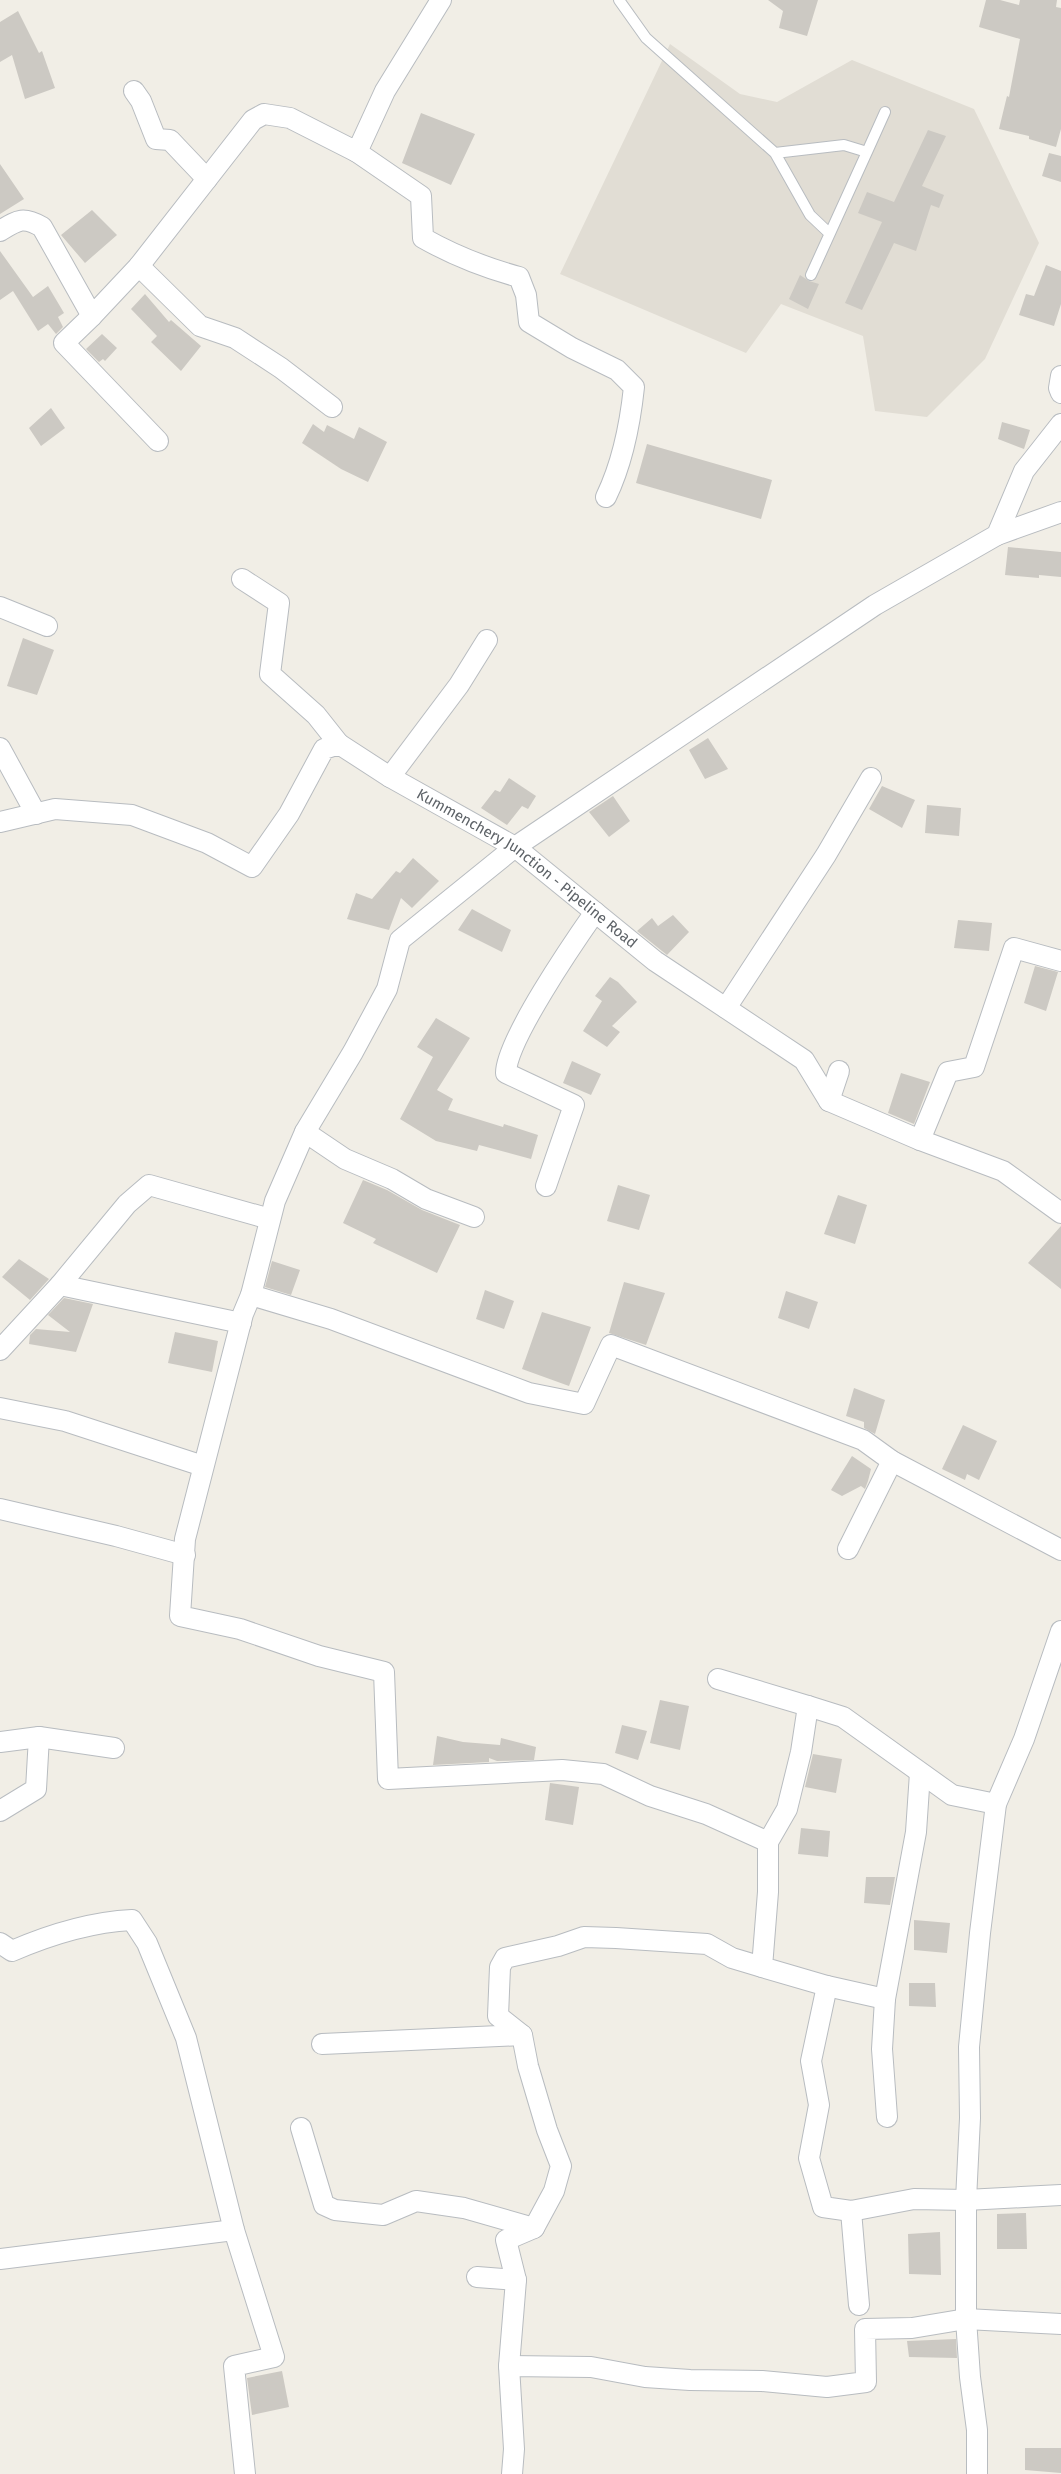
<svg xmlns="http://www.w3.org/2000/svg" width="1061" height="2474" font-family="'Fira Sans',sans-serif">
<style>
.education{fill:#e1ddd4}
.building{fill:#ccc9c3}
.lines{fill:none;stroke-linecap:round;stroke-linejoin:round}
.service-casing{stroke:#b8bcc0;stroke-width:12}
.minor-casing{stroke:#b8bcc0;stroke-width:22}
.service{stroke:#fff;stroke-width:10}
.minor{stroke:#fff;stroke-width:20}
.labels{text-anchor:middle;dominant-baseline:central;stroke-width:4.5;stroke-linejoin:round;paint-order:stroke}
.street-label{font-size:15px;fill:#5d6267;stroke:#fff}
</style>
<rect width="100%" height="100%" fill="#f1eee6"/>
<path class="education" d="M670,44l70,50 37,8 75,-42 122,49 65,134 -54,116 -58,58 -52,-6 -12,-75 -82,-32 -35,49 -186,-79z"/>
<path class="building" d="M768,0h50l-11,36 -28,-8 4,-17z
M986,0h14l19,5 1,-5h37l-1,7 5,1v121l-5,18 -27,-8v-3l-30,-7 8,-33 2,1 11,-58 -41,-12z
M18,11l21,42 3,-2 13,37 -30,11 -13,-44 -12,7v-40z
M421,113l54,21 -24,51 -49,-22z
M928,130l18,6 -24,50 22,9 -5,13 -8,-3 -15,46 -22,-8 -32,67 -17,-7 37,-81 -24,-9 9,-21 27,10z
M1049,153l12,3v26l-19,-6z
M0,164l24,35 -24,15z
M92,210l25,25 -32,28 -24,-28z
M0,251l33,46 15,-11 16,27 -6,4 5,10 -7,7 -8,-10 -10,7 -25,-40 -13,9z
M1046,265l15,6v33l-7,22 -35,-11 7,-21 8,2z
M800,275l9,6 10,3 -11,25 -19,-10z
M145,294l24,28 2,-2 30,26 -20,25 -30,-29 6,-6 -26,-27z
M102,334l15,14 -12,13 -2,-2 -4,3 -13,-13z
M51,408l14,20 -24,18 -12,-18z
M1002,422l28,8 -6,19 -26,-10z
M313,424l11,8 3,-7 27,14 5,-12 28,15 -19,40 -27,-13 -39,-26z
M647,444l125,36 -11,39 -125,-36z
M1008,547l53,5v25l-22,-2v3l-34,-3z
M23,638l31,12 -17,45 -30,-9z
M708,738l20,31 -23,10 -16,-29z
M509,778l27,18 -8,13 -6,-3 -15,19 -26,-17 14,-18 5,2z
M882,786l33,14 -13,28 -33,-19z
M613,796l17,25 -21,16 -20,-25z
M927,805l34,3 -2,28 -34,-3z
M413,858l26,23 -27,27 -11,-10 -12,32 -42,-11 9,-26 16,6 24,-28 4,2z
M472,909l39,21 -9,22 -44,-22z
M673,915l16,17 -22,23 -30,-24 15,-13 6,8z
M958,920l34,3 -3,28 -35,-3z
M1035,966l23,6 -12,39 -22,-8z
M610,977l8,5 19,20 -25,24 8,6 -13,15 -24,-16 19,-30 -7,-5z
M436,1018l34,20 -33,52 16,9 -5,11 55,17 1,-3 34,11 -7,24 -52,-14 -2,6 -41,-10 -36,-22 33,-62 -16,-10z
M572,1061l29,13 -10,21 -28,-12z
M901,1073l29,9 -16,42 -26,-11z
M363,1180l24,10 35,20 38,15 -23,48 -64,-30 3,-4 -33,-16z
M618,1185l32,10 -11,35 -32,-9z
M838,1195l29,10 -12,39 -31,-10z
M1061,1226v63l-33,-26z
M19,1259l30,20 -19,21 -28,-23z
M272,1261l28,9 -9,25 -26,-8z
M624,1282l41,11 -19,52 -37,-12z
M485,1290l29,11 -10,28 -28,-10z
M786,1291l32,11 -9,27 -31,-11z
M64,1298l29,6 -17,48 -47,-8 1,-9 6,-6 34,3 -22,-17z
M542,1312l49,15 -22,59 -47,-17z
M175,1332l43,9 -6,31 -44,-9z
M854,1388l31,12 -10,34 -11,-6v-6l-18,-6z
M963,1425l34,16 -18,39 -12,-6 -2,6 -23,-11z
M852,1456l19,13 -3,12 -3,8 -4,-3 -19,10 -11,-6z
M660,1700l29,6 -9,44 -30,-7z
M622,1725l25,6 -9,29 -23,-7z
M437,1736l26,6 37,3 1,-7 35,9 -2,13 -37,1 -8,-3v4l-56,3z
M813,1754l29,5 -6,34 -31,-6z
M550,1783l29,4 -6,38 -28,-5z
M801,1828l29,3 -2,26 -30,-3z
M866,1877h29l-5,28 -26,-2z
M914,1920l36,3 -3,30 -33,-3z
M909,1983h26l1,24 -27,-1z
M1026,2213l1,36h-30v-35z
M940,2232l1,43 -32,-1 -1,-40z
M956,2339l1,19 -48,-1 -2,-16z
M282,2371l7,36 -37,8 -5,-37z
M1025,2448h36v25l-36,-3z"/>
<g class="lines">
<defs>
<path id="service" d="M619,0l27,38 129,115 69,-8 23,7 18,-40
M775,153l35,62 19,18
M811,275l56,-123"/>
<g id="minor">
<path d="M134,91l7,10 15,38 14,1 37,39"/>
<path d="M354,150l67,46 2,42c30,17 63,30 96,39l7,18 3,27 43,26 45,22 17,17c-4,38 -11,75 -28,110"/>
<path d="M0,231c18,-11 23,-15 42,-4l50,89 47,-50 61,60 35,12 46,30 51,39"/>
<path d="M139,266l114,-146 11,-6 26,4 67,34 28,-61 56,-91"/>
<path d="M92,316l-28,27 94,98"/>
<path d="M1061,376l-2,12 2,5"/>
<path d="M997,535l64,-23"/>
<path d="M242,579l37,24 -9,71 46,41 23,29"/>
<path d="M0,607l47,19"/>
<path d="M0,748l36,66"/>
<path d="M390,777l69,-92 28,-45"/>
<path id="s1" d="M0,822l55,-13 77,6 75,28 45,24 37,-53 35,-65 15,-5 51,33 125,70 140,114 149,99 25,41 91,39 83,31 58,42"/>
<path d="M726,1008l100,-153 45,-77"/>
<path d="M829,1101l10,-30"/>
<path d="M305,1132l40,27 47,20 34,20 48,18"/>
<path d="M920,1140l28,-68 26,-5 40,-119 47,13"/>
<path d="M546,1186l28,-81 -68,-32c0,-32 68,-131 89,-161"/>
<path d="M60,1285l181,38"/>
<path d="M251,1295l80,24 198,74 55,11 27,-59 252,95 29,21 169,89"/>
<path d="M0,1350l60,-65 67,-81 22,-19 121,34"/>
<path d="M0,1408l65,13 138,45"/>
<path d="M0,1509l116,27 69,19"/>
<path d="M848,1549l44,-88"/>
<path d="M718,1679l90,27"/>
<path d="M0,1742l39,-5 75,11"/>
<path d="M0,1811l36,-22 3,-52"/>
<path d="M768,1842l-62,-28 -56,-18 -47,-22 -41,-4 -174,9 -4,-107 -65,-16 -79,-27 -60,-13 5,-77 58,-225 8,-19 24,-94 30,-69 48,-80 34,-63 13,-49 115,-93 360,-242 122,-70 27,-64 37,-47"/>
<path d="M0,1943l12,8c37,-16 79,-29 120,-31l15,23 39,95 48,192 40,127 -40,9 11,108"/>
<path d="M827,1986l-16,75 8,44 -10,53 14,49 28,4 63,-12 52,1 95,-5"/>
<path d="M885,1999l-58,-13 -65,-19 6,-75v-50l19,-33 14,-57 7,-46 35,11 109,78 44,9"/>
<path d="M322,2044l200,-9"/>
<path d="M887,2117l-5,-68 3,-50 31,-167 4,-59"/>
<path d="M301,2128l23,77 11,5 48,5 33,-14 48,7 70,20"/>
<path d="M851,2211l8,94"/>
<path d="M0,2259l234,-29"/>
<path d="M477,2277l39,3"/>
<path d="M509,2366l7,-86 -10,-40 28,-12 20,-37 7,-25 -14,-36 -19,-64 -6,-31 -24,-19 2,-49 5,-9 53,-12 26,-9 32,1 91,6 25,14 30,9"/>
<path d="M512,2474l2,-25 -5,-83 82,1 54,10 45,3 72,1 65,6 39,-5 -1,-53 47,-1 54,-9 95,5"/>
<path d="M977,2474v-44l-7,-53 -4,-58v-119l4,-82 -1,-71 11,-114 16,-129 28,-65 37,-108"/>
</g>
</defs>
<use href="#service" class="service-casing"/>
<use href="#minor" class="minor-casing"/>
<use href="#service" class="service"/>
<use href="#minor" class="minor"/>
</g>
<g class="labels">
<g class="street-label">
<text stroke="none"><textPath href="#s1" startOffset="645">Kummenchery Junction - Pipeline Road</textPath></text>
</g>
</g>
</svg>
